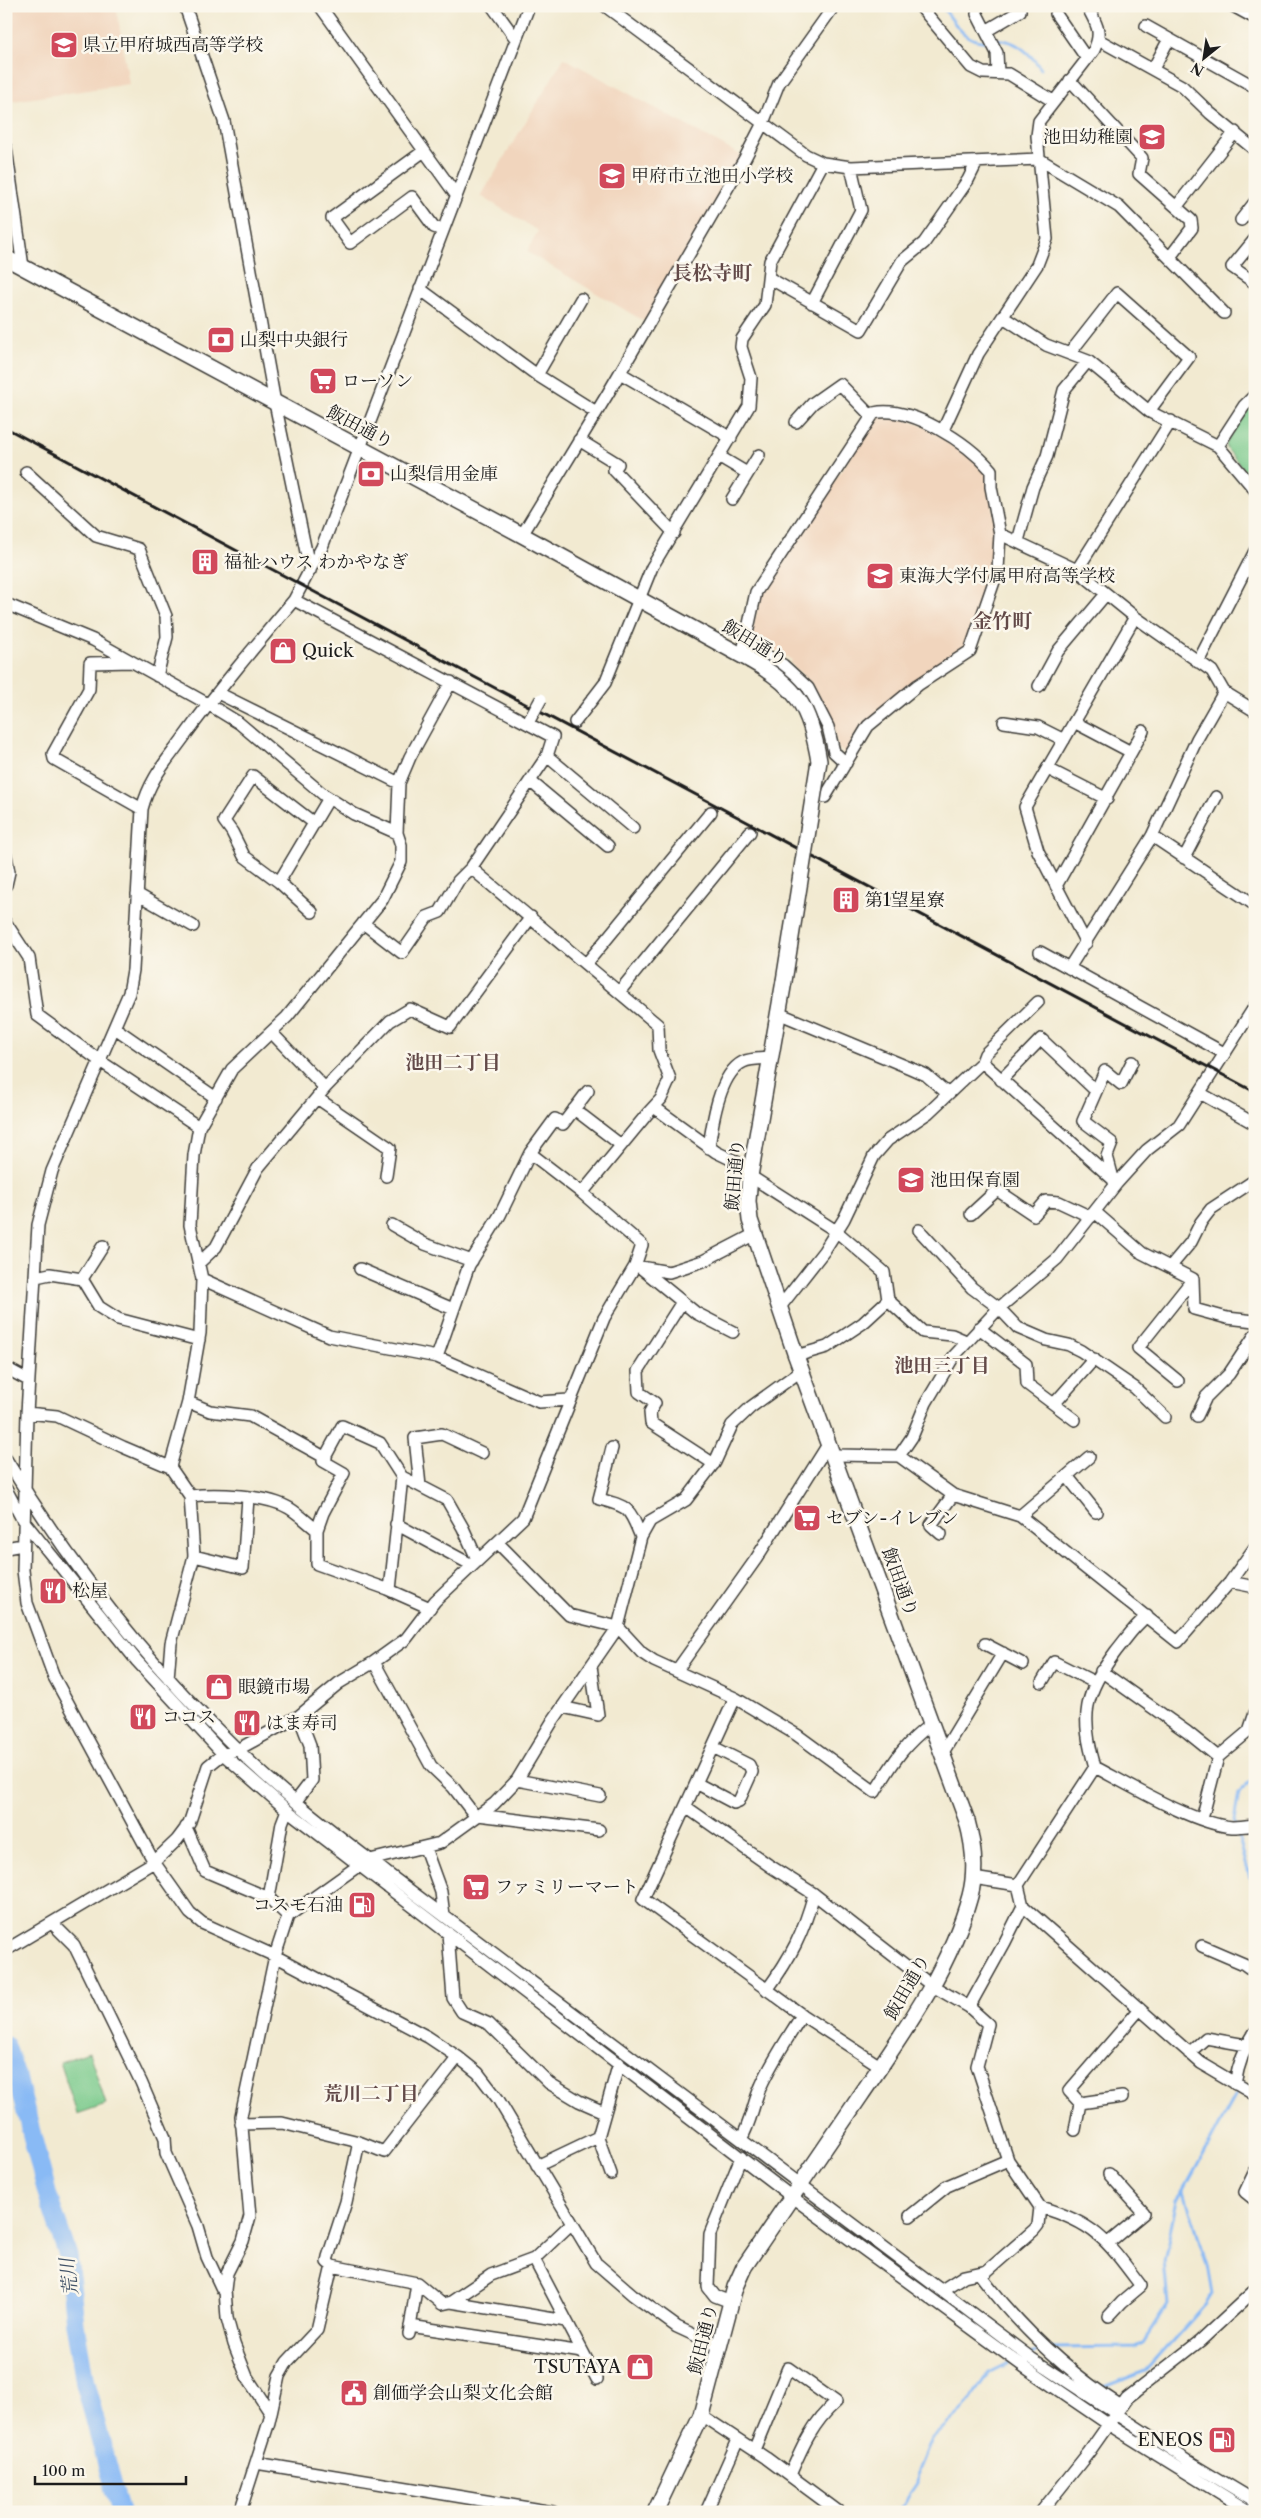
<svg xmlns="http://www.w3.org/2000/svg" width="1261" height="2518" font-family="'Libre Caslon Text','Noto Serif JP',serif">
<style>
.built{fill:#f1d5bd}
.green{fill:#78c98a;stroke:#4a7253}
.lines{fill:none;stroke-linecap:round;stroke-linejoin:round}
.stream{stroke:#89baf5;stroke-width:3}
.river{stroke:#89baf5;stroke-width:19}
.minor-casing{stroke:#3c3b37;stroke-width:14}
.major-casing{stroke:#3c3b37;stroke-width:18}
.minor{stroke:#fff;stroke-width:11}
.major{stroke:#fff;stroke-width:15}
.rail{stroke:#1c1c1c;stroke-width:3}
.minor-bridge-casing{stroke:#3c3b37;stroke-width:14;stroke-linecap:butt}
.major-bridge-casing{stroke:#3c3b37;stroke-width:18;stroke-linecap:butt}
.minor-bridge{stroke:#fff;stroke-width:11}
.major-bridge{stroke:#fff;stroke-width:15}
.labels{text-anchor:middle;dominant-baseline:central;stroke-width:5;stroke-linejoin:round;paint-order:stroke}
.poi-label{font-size:18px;fill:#1c1c1c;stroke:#fbf7ec;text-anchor:start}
.street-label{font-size:18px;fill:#1c1c1c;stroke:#fbf7ec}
.neighbourhood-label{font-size:19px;font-weight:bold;fill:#624948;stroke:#fbf7ec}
.water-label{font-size:19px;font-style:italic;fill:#425368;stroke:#fbf7ec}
.quarter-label{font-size:20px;font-weight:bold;fill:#624948;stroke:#fbf7ec}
</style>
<rect width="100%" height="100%" fill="#fbf7ec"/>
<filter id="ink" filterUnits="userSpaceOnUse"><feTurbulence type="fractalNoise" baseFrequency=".02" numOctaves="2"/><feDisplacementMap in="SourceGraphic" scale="10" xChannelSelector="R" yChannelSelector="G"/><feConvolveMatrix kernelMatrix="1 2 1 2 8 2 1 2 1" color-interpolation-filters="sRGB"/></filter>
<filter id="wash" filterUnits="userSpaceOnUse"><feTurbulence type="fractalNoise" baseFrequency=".0096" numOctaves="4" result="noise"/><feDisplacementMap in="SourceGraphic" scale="20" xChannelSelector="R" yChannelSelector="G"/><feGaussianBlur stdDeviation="1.12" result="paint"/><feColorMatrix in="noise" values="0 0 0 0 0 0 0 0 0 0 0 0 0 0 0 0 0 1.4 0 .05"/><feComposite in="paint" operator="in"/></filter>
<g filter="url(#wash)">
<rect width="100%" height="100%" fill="#f2ead1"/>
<path class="built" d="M6,6h110l13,78 -123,18z
M564,58l178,98 -95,167 -120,-71 11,-21 -57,-35z
M890,414l36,13 57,39 6,11 6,47 -1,44 -27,76 -12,14 -52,34 -56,62 -9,-5 -3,-17 -12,-28 -16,-25 -17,-16 2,-3 -41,-22 10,-45 114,-174z"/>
<path class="green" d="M1255,401v82l-28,-34 -1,-5 18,-30z
M89,2052l17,52 -29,10 -17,-52z"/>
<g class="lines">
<path class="stream" d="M942,6c13,17 22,37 45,35
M994,40c21,-2 36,13 47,29
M1255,1776l-16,17 -5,27 21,76
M1050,2348l85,-1 8,-4 25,-39 -4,-43 13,-62 7,-9 55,-101
M1031,2354l13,-5
M1101,2388l44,-17 61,-67 6,-10 -5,-29 -23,-74
M898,2512l19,-28 1,-13 13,-32 35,-32 23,-34 22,-11"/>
<path class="river" d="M6,2046l11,32 30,115 21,63 7,68 10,59 35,129"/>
</g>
</g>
<g filter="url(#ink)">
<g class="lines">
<defs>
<path id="minor" d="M185,6l39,115 51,282 35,168
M320,6l136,189
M492,6l24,33
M529,6l-207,541 -28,53c-38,45 -76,90 -110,137 -18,25 -34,41 -42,72l-9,161 -4,23 -77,178 -14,54 -11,188 -4,157 4,33 27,74 100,185 36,51 12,10 73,33 153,81 30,20 20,16 20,26 98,164 37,32 44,32 43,20
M605,6l201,149 17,8 28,4 188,-8 80,48 105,106
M920,6l51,61 12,6 26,1 44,27
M1233,6l22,12
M977,14l20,39 1,20
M1056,14l31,45
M1146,26l109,61
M986,31l34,-20v-5
M1099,40l83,46 28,27 45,37
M1153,69l16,-30
M1070,80l72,78 -3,16 52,46 1,8 -22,29
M6,148l17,119
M424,151l-92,67 18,25 62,-46 22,30 8,3
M1177,206l58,-74
M1241,220l14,-18
M1255,239l-23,28 23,16
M769,278l92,52 41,-69 22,-18 44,-63 9,-18
M420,289l117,86 59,37
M812,303l49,-93 -10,-43
M1003,317l43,28 42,16 62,51 68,34 37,44
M1070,353l47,-60 72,64 -40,54
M620,373l111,65
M537,375l44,-76
M796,422l17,-19 27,-19 31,32
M943,430l35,-76 59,-89 10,-26 -10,-103 2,-15 55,-71c9,-19 2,-26 -7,-44
M579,440l39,24 -4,6 60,63
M1218,446l26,-40 11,-11
M720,457l27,16
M26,472l70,64 43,13 27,67 1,21 -10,39
M732,499l27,-44
M1000,534l77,36 58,47 77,54 12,21 31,19
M522,535l85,-140 138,-237 18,-35 16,-40 55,-77
M1018,541l15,-54 14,-31 17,-66 24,-29
M1077,570l94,-149
M294,600l259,137 -6,19 -76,112 187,157 1,25 11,29 -9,20 -13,14 -66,80 60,52 -7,21
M6,604l87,36 115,64 31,19 85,72 30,19 43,19
M745,643l38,22 25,23 20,39 6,25 12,11
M742,656l14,-64 118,-179c37,-8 94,30 117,57v17l9,47 -2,36 -28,81 -52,34 -50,41 -43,71
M132,662l-42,1 -1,26 -36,65 1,5 88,50
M1198,662l57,-111
M1039,686l19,-35 48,-57
M218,693l181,90
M575,722l30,-39 47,-116 97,-161 2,-28 -10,-31 1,-8 23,-34 5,-44 53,-98
M1004,722l34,5 26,13
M1074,722l57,30
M547,756l86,72
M1048,769l59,30
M530,781l78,65
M1152,836l103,69
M6,856l3,16 -3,13
M1184,858l32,-61
M279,882l-35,-26 -12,-24 -8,-11 29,-45 61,47
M1056,886l87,-155
M137,894l56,32
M312,912l-33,-30 50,-84
M6,923l23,35 8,57 63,46 99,66
M363,923l39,30 25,-36 13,-5 18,-31 13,-13
M1086,943l-48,-92 -13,-44 110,-190
M1040,952l184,101
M586,964l125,-152
M1069,968l83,-132 45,-97 27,-47
M619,992l131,-160
M778,1013l132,55 16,7 21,18
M115,1028l101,70
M271,1032l54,56
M982,1062l3,-8 53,-52
M1001,1080l40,-41 55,52
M1200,1093l55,31
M317,1098l73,50 -4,28
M654,1107l62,45 35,17
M574,1109l47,36
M709,1148c3,-24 10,-74 34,-86 8,-4 19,-3 28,-4
M530,1153l25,-34 8,5 25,-33
M750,1176l86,55 48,41 4,28 35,32 29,3 14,6
M1114,1182l-7,-26 5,-13 -29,-22 22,-50 16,13 11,-22
M1095,1212l47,41 51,26 1,30 33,9 28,3
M971,1214l26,-24 37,25 12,-14 13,1 32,15
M392,1225l33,19 47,17
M919,1230l53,58 27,20 19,20 28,12 23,5 12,6 54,37 30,29
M199,1263l17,-16 42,-79 67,-80 65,-67 20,-12 40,18 81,-110
M1170,1267l21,-25 10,-20 10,-13 44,-29
M641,1268l55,45 37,19
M360,1269l93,40
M36,1277l14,-3 32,5 17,28 19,12 81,21
M82,1279l21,-33
M202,1279l127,57 108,21 102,45 30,-2
M682,1302l-44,69 1,21 16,11 -5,9 1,11 63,41
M780,1307l44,-56 20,-32 30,-63 14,-16 40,-27 54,-51 135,121
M979,1328l47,36 1,20 48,36
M796,1356l31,-9 36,-24 25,-23
M437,1357l32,-92 31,-50 30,-62 52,40
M6,1368l22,12
M1178,1381l-40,-33 55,-69
M188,1402l22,9 40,5 76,42
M1054,1404l40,-45
M27,1413l30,3 66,31 47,20
M1197,1416l9,-19 23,-23 26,-39
M612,1448l-13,51c31,8 30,9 42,38
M834,1455l65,1 13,-19 14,-34 28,-47 45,-48 58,-49 60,-76 30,-33 32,-25 76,-119
M899,1456l54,39 67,21 158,126 52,-60 25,-35
M6,1459c64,106 141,203 230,289 46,46 100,86 151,125l644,485 159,104 65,39
M1067,1476l29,36
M402,1477l18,9 -5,-48 27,-4 40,19
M420,1486l27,14 16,28 14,31
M6,1489l16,30 115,142 86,93 64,56 505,387 234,171 82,56 142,88
M190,1496c25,-3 77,-1 99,12 10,6 19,15 28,22v34l70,25 43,19
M1020,1516l69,-59
M396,1524l76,41
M317,1530l6,-17 21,-40 -21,-12 19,-35 38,17 22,34 -12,113
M941,1534l-10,-9 22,-30
M498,1543l71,72 49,12 24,26 12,8 81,37 62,37 78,57c18,-29 27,-46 56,-68
M6,1548l16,-3
M194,1556l49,12 5,-70
M1230,1582l25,5
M1147,1616c-13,10 -21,23 -31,35 -32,43 -36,65 -21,116 34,18 99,57 137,60 7,0 15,-1 23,-2
M985,1644l38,20
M374,1662l57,104 22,21 23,30
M677,1670l79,-111 73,-116
M1101,1671l86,61 31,25
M168,1678l3,-35 23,-87 -4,-60 -20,-29 18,-65 12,-69 2,-54 -12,-54 4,-70 5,-28 33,-58 55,-52 95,-117 19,-38v-17l-4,-12 2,-50 11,-26 41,-75
M1042,1682l12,-20 40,20
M735,1698l-92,201 159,116 78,51
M562,1707l36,8 -7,-49
M942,1754l61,-101
M1095,1767l-77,118 5,21 178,157 54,32
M517,1780l83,16
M696,1783l38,20 5,-2 13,-29 -3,-7 -36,-18
M296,1801l16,-21 -2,-35 -11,-29
M686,1807l84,59 44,28 117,91 38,22
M478,1815l121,15
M1202,1819l16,-62 31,-26 6,-18
M186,1827l19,44 64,27 19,18
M425,1848l16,44 3,24
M370,1860l70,-17 54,-39 23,-24 35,-58 66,-95 23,-90 9,-16 36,-21 29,-38 17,-37 19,-18 51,-37
M973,1878l45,7
M269,1898l13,-75 5,-13
M52,1923l22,22 67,137 24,56 1,15 32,73 9,31 15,32 3,1
M448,1933l5,65 9,14 27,12 60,59 30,18 25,11
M1202,1946l42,18 11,8
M6,1950l148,-88 23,-22 12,-16 19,-58 15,-12 14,-4 62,-34 40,-33 35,-21 32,-23 29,-38 88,-83 81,-200 31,-52 34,6 34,-11 50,-26
M767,1990c24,-33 36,-56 47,-96
M1189,2053l17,-15 40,7
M1235,2084c3,-19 9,-36 20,-52
M1080,2103l42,-6
M241,2124l41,-1 77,19 25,10 74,-95
M1075,2130l5,-27 -11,-12 71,-82
M598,2137l13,37
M741,2139c10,-16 12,-36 20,-53 11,-25 27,-48 41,-71
M537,2166l61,-29 21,-74
M1255,2171l-10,21 10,8
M1040,2207c56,16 68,35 101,79l-19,16 -13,14
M910,2216l37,-30 61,-26
M1108,2243l36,-30 -35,-39
M534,2259l63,120
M332,2266l-5,-4 1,-5 18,-55 13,-60
M979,2273c39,52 87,98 142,133
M942,2290l22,-14 23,-5 47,-41 4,-5 2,-18 -32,-47 -31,-94 11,-42 -19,-17 36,-65 18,-36
M451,2302l115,19
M731,2302l-16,-6 -7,-9 2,-53 31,-77
M410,2326l172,26
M409,2334l8,-51
M271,2414l-24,-37 -13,-33 -7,-26 -2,-28 2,-17 16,-32 7,-25 -9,-100 34,-160 13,-40 70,-50
M701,2415l65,43 73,54
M754,2450l34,-82 48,34c-23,20 -34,45 -46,73
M256,2463l297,49
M240,2512l29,-90 10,-46 8,-14 30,-32 15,-64 85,17 25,21 9,-2 40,-27 43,-16 38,-36
M706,2512l32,-72
M1041,2512l48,-60 38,-54 73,-57 55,-51"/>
<path id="major" d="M6,258l516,277 228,125
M655,2512l46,-97 34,-128 9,-20c39,-57 78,-115 117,-172 42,-62 89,-126 109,-199 7,-26 4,-50 -3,-75l-171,-465 -46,-136 -2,-19 2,-25 34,-195"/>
</defs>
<use href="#minor" class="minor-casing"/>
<use href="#major" class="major-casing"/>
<use href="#minor" class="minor"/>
<use href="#major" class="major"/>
<path class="rail" d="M6,428l1249,664"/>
<defs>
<path id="minor-bridge" d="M530,719l11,-20"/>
<path id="major-bridge" d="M750,660c47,26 60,47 69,101l-35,220"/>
</defs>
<use href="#minor-bridge" class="minor-bridge-casing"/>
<use href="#major-bridge" class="major-bridge-casing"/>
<use href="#minor-bridge" class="minor-bridge"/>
<use href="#major-bridge" class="major-bridge"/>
</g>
</g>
<defs>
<symbol id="school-square" viewBox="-11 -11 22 22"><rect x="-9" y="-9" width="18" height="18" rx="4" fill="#d1495b" stroke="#fbf7ec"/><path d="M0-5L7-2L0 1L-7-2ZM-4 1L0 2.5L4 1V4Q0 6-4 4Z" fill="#fff"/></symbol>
<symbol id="bank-square" viewBox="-11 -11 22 22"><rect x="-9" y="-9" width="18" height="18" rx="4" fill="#d1495b" stroke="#fbf7ec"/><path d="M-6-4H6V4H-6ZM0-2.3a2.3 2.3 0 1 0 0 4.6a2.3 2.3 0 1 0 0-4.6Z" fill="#fff"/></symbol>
<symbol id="supermarket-square" viewBox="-11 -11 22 22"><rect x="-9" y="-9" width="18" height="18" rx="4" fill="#d1495b" stroke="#fbf7ec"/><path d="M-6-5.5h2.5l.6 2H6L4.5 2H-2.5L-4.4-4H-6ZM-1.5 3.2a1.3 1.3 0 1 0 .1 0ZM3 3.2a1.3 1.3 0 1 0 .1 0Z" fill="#fff"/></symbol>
<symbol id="building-square" viewBox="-11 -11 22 22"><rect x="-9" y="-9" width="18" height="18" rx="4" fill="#d1495b" stroke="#fbf7ec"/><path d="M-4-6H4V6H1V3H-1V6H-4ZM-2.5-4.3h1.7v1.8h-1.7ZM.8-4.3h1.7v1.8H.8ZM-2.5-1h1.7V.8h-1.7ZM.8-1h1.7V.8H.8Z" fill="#fff"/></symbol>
<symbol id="shop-square" viewBox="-11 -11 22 22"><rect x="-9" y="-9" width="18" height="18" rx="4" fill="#d1495b" stroke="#fbf7ec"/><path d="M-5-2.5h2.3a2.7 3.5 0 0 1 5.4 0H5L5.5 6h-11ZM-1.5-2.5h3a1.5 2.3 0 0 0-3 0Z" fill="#fff"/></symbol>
<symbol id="restaurant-square" viewBox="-11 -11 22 22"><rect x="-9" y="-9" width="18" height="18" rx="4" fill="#d1495b" stroke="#fbf7ec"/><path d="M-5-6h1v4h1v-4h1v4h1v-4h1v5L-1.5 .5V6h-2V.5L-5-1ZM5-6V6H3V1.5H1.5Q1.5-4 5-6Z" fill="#fff"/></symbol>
<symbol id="fuel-square" viewBox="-11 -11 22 22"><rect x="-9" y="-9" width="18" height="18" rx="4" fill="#d1495b" stroke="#fbf7ec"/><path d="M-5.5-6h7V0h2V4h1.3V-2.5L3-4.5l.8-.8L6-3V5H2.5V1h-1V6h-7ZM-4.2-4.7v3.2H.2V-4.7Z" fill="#fff"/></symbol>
<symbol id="civic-square" viewBox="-11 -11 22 22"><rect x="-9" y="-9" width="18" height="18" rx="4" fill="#d1495b" stroke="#fbf7ec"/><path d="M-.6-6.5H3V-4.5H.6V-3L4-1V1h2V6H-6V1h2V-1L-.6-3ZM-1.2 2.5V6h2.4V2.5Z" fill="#fff"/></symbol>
</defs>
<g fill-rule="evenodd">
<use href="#school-square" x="48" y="29" width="32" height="32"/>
<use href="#school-square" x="1136" y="121" width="32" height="32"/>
<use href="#school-square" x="596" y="160" width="32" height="32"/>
<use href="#bank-square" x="205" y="324" width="32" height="32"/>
<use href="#supermarket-square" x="307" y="365" width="32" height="32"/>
<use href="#bank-square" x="355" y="458" width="32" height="32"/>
<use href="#building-square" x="189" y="546" width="32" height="32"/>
<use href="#school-square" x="864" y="560" width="32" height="32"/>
<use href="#shop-square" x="267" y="635" width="32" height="32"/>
<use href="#building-square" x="830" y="884" width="32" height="32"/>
<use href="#school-square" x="895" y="1164" width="32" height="32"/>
<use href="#supermarket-square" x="791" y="1502" width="32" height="32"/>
<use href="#restaurant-square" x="37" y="1575" width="32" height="32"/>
<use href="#shop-square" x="203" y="1671" width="32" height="32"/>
<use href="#restaurant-square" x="127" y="1701" width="32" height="32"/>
<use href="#restaurant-square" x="231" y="1707" width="32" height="32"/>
<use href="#supermarket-square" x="460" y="1871" width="32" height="32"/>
<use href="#fuel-square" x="346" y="1889" width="32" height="32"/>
<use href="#shop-square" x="624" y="2351" width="32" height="32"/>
<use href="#civic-square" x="338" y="2377" width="32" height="32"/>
<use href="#fuel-square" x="1206" y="2424" width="32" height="32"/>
</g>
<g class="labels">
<g class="poi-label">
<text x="83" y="45">県立甲府城西高等学校</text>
<text x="1133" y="137" text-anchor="end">池田幼稚園</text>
<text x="631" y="176">甲府市立池田小学校</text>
<text x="240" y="340">山梨中央銀行</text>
<text x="342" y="381">ローソン</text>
<text x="390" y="474">山梨信用金庫</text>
<text x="224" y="562">福祉ハウス わかやなぎ</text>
<text x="899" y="576">東海大学付属甲府高等学校</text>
<text x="302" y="651">Quick</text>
<text x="865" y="900">第1望星寮</text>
<text x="930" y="1180">池田保育園</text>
<text x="826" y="1518">セブン-イレブン</text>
<text x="72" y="1591">松屋</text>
<text x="238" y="1687">眼鏡市場</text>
<text x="162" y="1717">ココス</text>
<text x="266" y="1723">はま寿司</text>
<text x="495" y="1887">ファミリーマート</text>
<text x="343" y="1905" text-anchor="end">コスモ石油</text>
<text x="621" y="2367" text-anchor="end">TSUTAYA</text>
<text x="373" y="2393">創価学会山梨文化会館</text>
<text x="1203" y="2440" text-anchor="end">ENEOS</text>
</g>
<g class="street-label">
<text transform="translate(360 427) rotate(28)">飯田通り</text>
<text transform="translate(755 643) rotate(31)">飯田通り</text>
<text transform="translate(735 1175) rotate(-85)">飯田通り</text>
<text transform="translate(900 1582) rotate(70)">飯田通り</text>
<text transform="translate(907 1987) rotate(-60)">飯田通り</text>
<text transform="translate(703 2339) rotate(-76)">飯田通り</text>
</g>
<g class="neighbourhood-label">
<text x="453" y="1062">池田二丁目</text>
<text x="942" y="1365">池田三丁目</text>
<text x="371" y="2093">荒川二丁目</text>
</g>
<g class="water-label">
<text transform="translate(69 2277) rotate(-97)">荒川</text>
</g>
<g class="quarter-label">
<text x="712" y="273">長松寺町</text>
<text x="1002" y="621">金竹町</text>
</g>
</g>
<rect width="1261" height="2518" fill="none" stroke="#fbf7ec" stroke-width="25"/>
<g transform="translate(1204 58) rotate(210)" stroke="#fbf7ec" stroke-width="4" paint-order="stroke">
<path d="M0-4L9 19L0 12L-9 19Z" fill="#1c1c1c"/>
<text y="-8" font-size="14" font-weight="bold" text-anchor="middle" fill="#1c1c1c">N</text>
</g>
<path d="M35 2476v8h151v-8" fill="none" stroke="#1c1c1c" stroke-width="2.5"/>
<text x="42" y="2476" font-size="15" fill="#1c1c1c" stroke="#fbf7ec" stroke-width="4" paint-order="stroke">100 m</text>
</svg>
